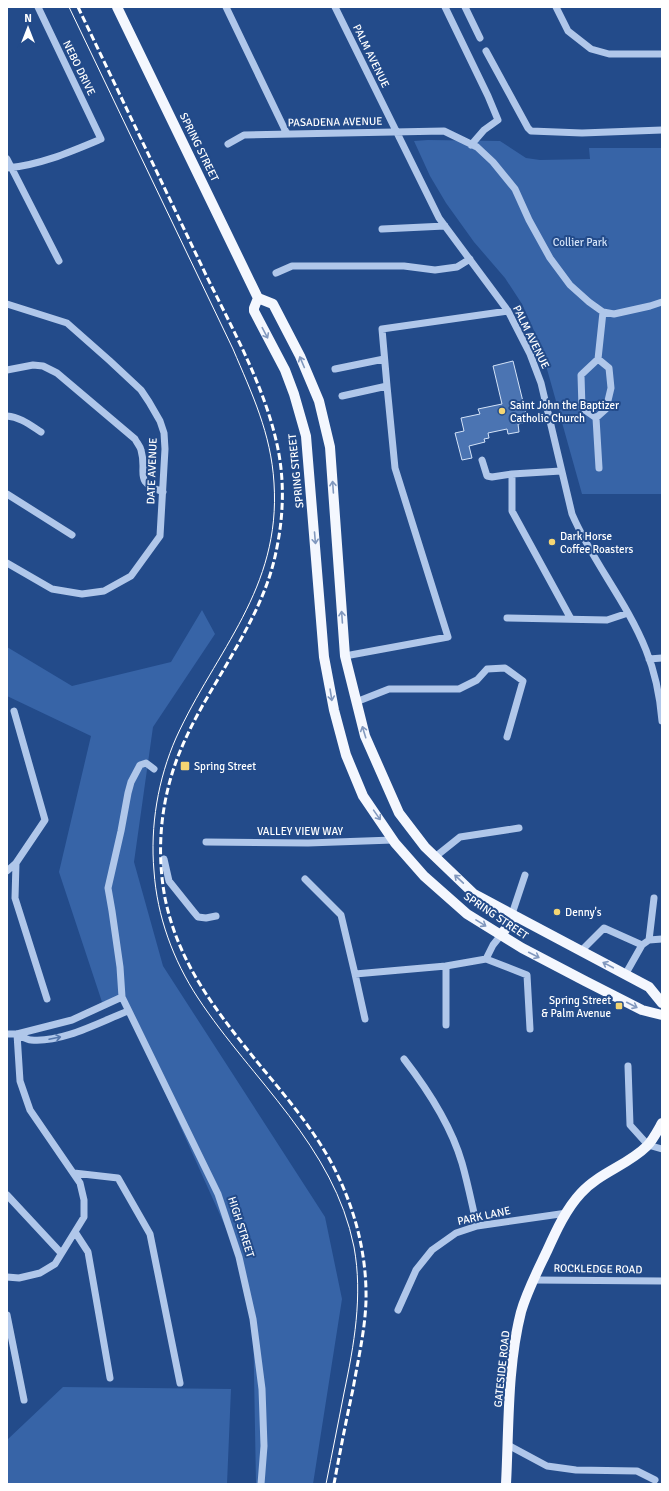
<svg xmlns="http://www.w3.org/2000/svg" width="669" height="1491" font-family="Signika,sans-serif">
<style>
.green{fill:#3764a7}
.building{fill:#4b74b2;stroke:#d4e3f8}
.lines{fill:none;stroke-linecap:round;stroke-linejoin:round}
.minor{stroke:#b0c7ea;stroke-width:7}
.major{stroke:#f4f7fe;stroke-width:10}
.tram{stroke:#fff;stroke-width:1}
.rail{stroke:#fff;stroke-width:3;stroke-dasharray:7 3;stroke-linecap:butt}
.oneway{stroke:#8198be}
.oneway2{stroke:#5476ac}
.poi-dot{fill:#f5d673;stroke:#234b8a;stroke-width:1.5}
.labels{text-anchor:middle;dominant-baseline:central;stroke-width:4;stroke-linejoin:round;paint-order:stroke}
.street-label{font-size:11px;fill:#fff;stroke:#234b8a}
.park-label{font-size:11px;fill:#d4e3f8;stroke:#234b8a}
.poi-label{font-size:11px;fill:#fff;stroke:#234b8a;text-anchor:start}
</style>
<rect width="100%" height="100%" fill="#234b8a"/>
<path class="green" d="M428,140l72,1 26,17 14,2 50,-1 -1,-11h73v346h-80l-42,-150 -18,-40 -17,-26 -31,-36 -28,-39 -16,-27 -16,-35z
M202,610l13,24 -62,93 -19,135 29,104 162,251 17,82 -29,185h-57l-3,-165 -14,-62 -117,-260 -20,5 -43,-130 32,-136 -84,-40v-49l65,39 99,-24z
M63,1387l168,2 -4,95h-220v-44z"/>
<path class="building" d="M513,361l15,61 -10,2 1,8 -11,2 -1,-5 -19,4 1,5 -5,1 1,3 -16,4 3,12 -10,2 -7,-27 9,-2 -3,-13 19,-4 -2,-5 24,-5 -9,-38z"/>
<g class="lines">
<path class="minor" d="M226,7l61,127
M335,7l104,211 69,93 22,43 11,29 31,131c20,47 55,88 74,136 9,22 14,47 16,71
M445,7l43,89 10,24 -14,10 -13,15
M465,7l15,31
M556,7l12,24 23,18 18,5h53
M486,51l42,77 3,3 51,2 80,-3
M228,144l16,-9 200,-4 33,16 16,15 22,27 14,31 21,38 20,27 19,17 14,10 11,2 36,-8 12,-4
M7,159l52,102
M7,168c33,-3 63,-16 94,-29l-63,-132
M382,229l63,-3
M276,273l16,-7h112l31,4 22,-3 13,-8
M7,304l60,19 43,38 31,29 8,12 11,19 4,12 1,16 -5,87 -29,40 -27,15 -22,3 -30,-5 -45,-26
M598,359l11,9 2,20 -5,21 -10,9 -14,-10 -1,-33 17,-16 5,-47
M335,369l49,-10
M7,370l26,-5 10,1 14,7 78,66c2,4 5,7 6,11 7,24 -9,31 22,42
M387,386l-5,-57 126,-18
M342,396l45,-10 8,82 53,169 -103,19
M7,416c13,1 23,9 34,16
M596,418l3,50
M482,460l5,16 5,1 20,-3v37l59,108
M512,474l49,-3
M7,494l65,41
M507,618l100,2 21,-7
M649,659l13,-1
M356,702l33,-13h70l18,-9 10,-11 18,-1 18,13 -16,56
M14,711l31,109 -29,43 -1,35 32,101
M154,769l-8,-6 -6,2 -9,17 -3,11 -7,38 -13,57 4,23 8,56 2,30 96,197 21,63 14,62 9,70 2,57 -3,38
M206,842l102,1 85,-3
M435,857l25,-20 59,-9
M164,859l5,22 24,30 5,6 8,1 10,-2
M7,871l9,-8
M305,879l36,36 14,59
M512,914l13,-39
M501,935l-8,10 -7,14 41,16 3,54
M649,940l13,-1
M642,945l7,-5 5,-42
M581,951l23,-23 38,17 -17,30
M365,1019l-10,-45 91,-8
M446,1025v-59l40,-7
M7,1034h10l55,-14 50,-23
M17,1034c4,2 10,6 14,6 31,3 69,-18 97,-29
M404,1059c24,31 47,66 58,104 6,21 10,42 15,63
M628,1066l2,59 18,20 14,4
M74,1173l44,5 32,56 30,149
M7,1195l54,58
M75,1232l13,20 22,126
M7,1277l12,1 21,-5 15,-9 29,-47v-17l-4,-17 -50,-73 -10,-29 -3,-47
M534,1280l128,1
M398,1310l18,-40 16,-20 24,-17 21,-7 90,-13
M7,1315l17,85
M508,1445l39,21 29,4 61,1 18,9"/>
<path class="major" d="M117,7l141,291 15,6 27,52 19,45 11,46 15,209 20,80 34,77 26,34 49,47 175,93 13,16
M258,298l-4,10v3l31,59 9,24 12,42 18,221 10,53 12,45 17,41 32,47 29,33 43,38 55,34 63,33 57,29 20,5
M501,935l14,-19
M506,1484c3,-56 1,-117 15,-172 6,-21 17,-42 26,-61 9,-20 19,-42 34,-58 18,-20 47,-28 66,-47 6,-6 11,-16 15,-23"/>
<path class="tram" d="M69,7l164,342c19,45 38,84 41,134 7,106 -58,167 -98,255 -18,41 -26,88 -22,133 3,45 19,89 44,127 54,82 136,148 156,249 9,49 0,98 -10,146 -6,31 -12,61 -18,91"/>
<path class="rail" d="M78,7c43,90 86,180 129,270 25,51 56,107 69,163 9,37 8,75 0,112 -8,40 -28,75 -48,110 -15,26 -31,51 -43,78 -23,49 -30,105 -20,158 13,64 49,110 89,160 27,33 56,66 77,104 23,43 36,90 35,139 -1,30 -8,59 -13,88 -7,32 -13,63 -19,95"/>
</g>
<defs><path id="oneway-shaft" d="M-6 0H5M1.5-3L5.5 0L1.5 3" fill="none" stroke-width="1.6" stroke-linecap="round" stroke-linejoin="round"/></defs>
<g class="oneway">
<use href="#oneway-shaft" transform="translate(265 333) rotate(62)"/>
<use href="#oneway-shaft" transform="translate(302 362) rotate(-113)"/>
<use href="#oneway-shaft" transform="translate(333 487) rotate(-94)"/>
<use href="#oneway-shaft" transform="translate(315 538) rotate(85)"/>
<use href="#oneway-shaft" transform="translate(342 617) rotate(-94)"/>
<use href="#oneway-shaft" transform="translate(331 695) rotate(81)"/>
<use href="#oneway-shaft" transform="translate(364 732) rotate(-107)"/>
<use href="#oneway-shaft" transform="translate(377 815) rotate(55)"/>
<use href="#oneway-shaft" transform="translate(459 879) rotate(-137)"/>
<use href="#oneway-shaft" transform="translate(481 923) rotate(32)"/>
<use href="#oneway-shaft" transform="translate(534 955) rotate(27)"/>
<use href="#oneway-shaft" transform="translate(608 965) rotate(-152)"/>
<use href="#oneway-shaft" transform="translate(632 1005) rotate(27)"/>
</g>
<use class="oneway2" href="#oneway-shaft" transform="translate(55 1038) rotate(-12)"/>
<g class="poi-dot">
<circle cx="502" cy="411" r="4"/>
<circle cx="552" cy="542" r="4"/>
<rect x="180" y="761" width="10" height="10" rx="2"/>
<circle cx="557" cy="912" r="4"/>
<rect x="615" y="1002" width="8" height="8" rx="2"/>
</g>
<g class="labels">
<g class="street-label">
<text transform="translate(371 56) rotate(64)">PALM AVENUE</text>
<text transform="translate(79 68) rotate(64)">NEBO DRIVE</text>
<text transform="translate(335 122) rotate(-1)">PASADENA AVENUE</text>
<text transform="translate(199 147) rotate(64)">SPRING STREET</text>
<text transform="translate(531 337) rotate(64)">PALM AVENUE</text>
<text transform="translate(152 471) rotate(-88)">DATE AVENUE</text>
<text transform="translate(296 471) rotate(-96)">SPRING STREET</text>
<text x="300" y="831">VALLEY VIEW WAY</text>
<text transform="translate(496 916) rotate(34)">SPRING STREET</text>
<text transform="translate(484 1216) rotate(-12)">PARK LANE</text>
<text transform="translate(241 1227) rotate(72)">HIGH STREET</text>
<text transform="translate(598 1269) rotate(1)">ROCKLEDGE ROAD</text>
<text transform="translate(502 1369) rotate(-84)">GATESIDE ROAD</text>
</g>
<g class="park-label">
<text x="580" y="242">Collier Park</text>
</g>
<g class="poi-label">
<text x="510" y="405">Saint John the Baptizer<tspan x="510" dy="13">Catholic Church</tspan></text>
<text x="560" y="536">Dark Horse<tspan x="560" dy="13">Coffee Roasters</tspan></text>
<text x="194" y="766">Spring Street</text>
<text x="565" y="912">Denny's</text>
<text x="611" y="1000" text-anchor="end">Spring Street<tspan x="611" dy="13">&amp; Palm Avenue</tspan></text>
</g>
</g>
<rect width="669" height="1491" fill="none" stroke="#ffffff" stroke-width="16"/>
<g transform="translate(28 28)" stroke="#234b8a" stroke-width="3" paint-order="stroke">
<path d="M0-3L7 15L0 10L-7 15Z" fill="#ffffff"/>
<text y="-6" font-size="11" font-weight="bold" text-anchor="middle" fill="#ffffff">N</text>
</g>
</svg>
